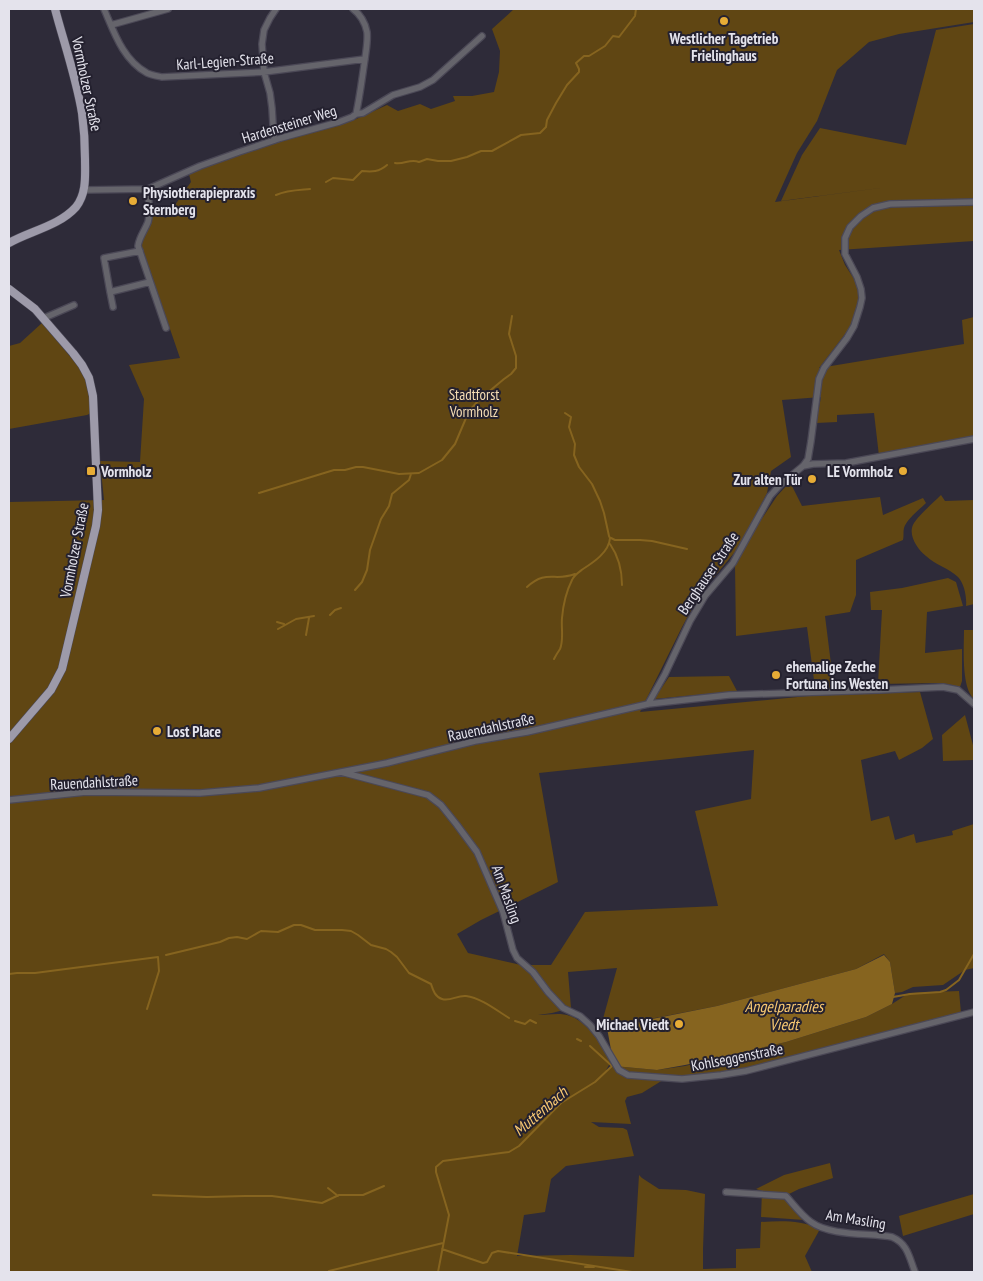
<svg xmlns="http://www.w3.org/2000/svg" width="983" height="1281" font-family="'PT Sans Narrow',sans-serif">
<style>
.green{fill:#604613;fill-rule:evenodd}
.water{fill:#86641f}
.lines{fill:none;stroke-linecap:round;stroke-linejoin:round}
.stream{stroke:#86641f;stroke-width:2}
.minor-casing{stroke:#4b4856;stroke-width:8}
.major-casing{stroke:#4b4856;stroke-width:9}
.minor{stroke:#65646b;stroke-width:5.5}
.major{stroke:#9d9aa9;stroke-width:8}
.poi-dot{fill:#e7ac36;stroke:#24212f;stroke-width:2}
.labels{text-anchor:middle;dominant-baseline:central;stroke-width:4;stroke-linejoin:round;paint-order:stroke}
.poi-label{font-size:15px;font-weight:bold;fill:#e4e3ec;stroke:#24212f;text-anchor:start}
.street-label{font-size:15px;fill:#e4e3ec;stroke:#24212f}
.park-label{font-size:15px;fill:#f6deb5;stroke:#24212f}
.water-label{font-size:16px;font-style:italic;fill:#f9c972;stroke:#24212f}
</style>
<rect width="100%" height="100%" fill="#2e2b39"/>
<path class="green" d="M514,9h460v13l-75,12 -30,8 -32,28 -20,51 -20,32 -22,49 120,-16 -114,15 21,-46 18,-27 86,17 30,-115 38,-6v217l-135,9 6,15 13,20 2,15 -8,24 -3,5 -30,39 145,-24 -2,-24 12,-3v119l-95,20 -5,-43 -37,2v7l-21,1 5,-26 -39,3 9,57 -20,14 -4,22 -28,54 -39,47 -18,33 -42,85 168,-16 112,-4 13,47 -11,9 -23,12 -4,-9 -34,9 10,61 18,-5 6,24 19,-6 2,9 37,-8 -1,-4 22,-7v144l-9,2 -22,15 -30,2 -11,5 -7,1 -5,-31 -6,-8 -28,15 -139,37 -88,17 -28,3 16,-58 -49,4 3,36 -19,5 -14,2c10,0 22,-3 32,1 13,4 34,27 39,40 2,5 0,10 -3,14l8,-4 43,4 28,-4 24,-6 77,-18 80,-25 26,-13 17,-11 50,-2 2,22 -199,52 -53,9 -46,6 -21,13 -15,4 -2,4 6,23 -40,-2 8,5 24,1 4,2 7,26 -68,10 -15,13 -6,33 -21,3 -7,41 54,-1 63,2 5,-82 3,3 17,11 27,1 19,4 -2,55v20l33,-1v-19l24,-1 1,-26c21,-1 39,-2 59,7l-15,27 7,16h-803v-770l95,-2 -4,-39 40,1 4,-63 -15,-34 51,-7 -39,-113 12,-32 13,5 25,-36 -2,-8 64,-25 101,-29 33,-15 11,6 22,-7 11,5 24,-8 -2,-5h19l22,-4 5,-20 1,-21 -8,-22zM754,750l-3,49 -56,12 23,95 -133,6 -34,53h-30l-53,-12 -11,-19 24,-14 77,-38 -19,-109z
M42,323l42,50 6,18 1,22 -4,2 -78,14v-83l11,-3z
M790,482l12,24 78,-9 3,18 40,-17 3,5c-6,6 -20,17 -22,25 -1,4 0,7 -1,12l-47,20v35l-6,17 -25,4 9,72h-19l-8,-61 -71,9 -1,-71 22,-39 20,-30z
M941,495l4,6 29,-1v104l-8,2c1,-9 -2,-23 -8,-29 -9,-9 -23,-12 -32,-21 -9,-7 -19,-22 -12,-33 5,-8 20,-21 27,-28z
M948,578l8,4 7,24 -36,6 -2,41 37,-4v32l-2,6 -12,-3 -12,-1 -58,1 4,-74h-11l-1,-18 32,-4z
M964,630h10v69c-13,-12 -10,-51 -10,-69z
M729,676l8,15 -83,8 15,-22z
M965,715l9,34v11l-31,1 -1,-26z
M830,1163l3,15 -34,11 -14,7 19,24 -43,-3 1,-26 -6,-2 28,-14z
M974,1194v20l-71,22 -4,-20z"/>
<path class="water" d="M884,955l6,7 5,31 -3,11 -26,13 -80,25 -77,18 -24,5 -28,5 -43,-4 -7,-38 110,-22 139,-37z"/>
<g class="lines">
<path class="stream" d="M395,163c9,2 15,-5 24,-1l8,-3 11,2h13l16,-4 14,-6h11l29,-16 19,-2 6,-6 1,-7 9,-17 11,-18 12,-13v-3l-3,-6 8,-7h5l16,-10 8,-10 6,1 16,-21 1,-7
M326,182l7,-4 20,2 9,-9c10,1 17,1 25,-6
M276,195c11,-5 23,-5 34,-6
M259,493l75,-23h11l11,-3h7l36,7 20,-1 23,-13 13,-16 14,-33 11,-12 24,-20 7,-5 5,-6v-12l-7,-22 3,-18
M611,538l4,2h25l12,1 35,8
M610,544c9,13 12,25 12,41
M527,587c20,-18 27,-5 48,-13
M355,590l7,-8 5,-12 3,-20 11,-31 8,-13 3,-12 17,-14 2,-6
M330,615l5,-5 6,-2
M277,622l7,2
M278,629l18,-10 18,-3
M306,635l3,-17
M554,659c2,-4 4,-7 6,-10 4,-9 1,-22 2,-31 1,-12 5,-28 10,-38 2,-5 7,-8 11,-11 11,-7 26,-17 27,-31l-1,-2 -5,-23 -4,-12 -8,-17 -13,-17 -5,-12 1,-11 -6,-17 2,-10 -6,-4
M166,955l54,-13 9,-4 8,-1 10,2 14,-8 17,1 16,-7h7l14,5h27l9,1 7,4 13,10 15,4 5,3 6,5 12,16 22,11c2,6 4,13 11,15 8,3 15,-4 24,-3 15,2 30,14 43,22
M9,974l8,-1h18l123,-16 1,14 -12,38
M893,997l17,-3 30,-2 6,-2 13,-10 15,-26
M515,1021l10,3 5,-4 6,3
M577,1039l4,2
M328,1188l10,8
M153,1195l54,2 38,-1h27l50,7 17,-8h24l21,-9
M442,1249l41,14 4,-1 5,-9 6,-2 134,21
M585,1267h9
M329,1271l114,-28
M438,1272l11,-57 -13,-43v-5l7,-6 58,-8 8,-1 10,-6 42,-43 34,-21 17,-16 -22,-20"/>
<defs>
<path id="minor" d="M104,9c10,23 19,51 43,64 4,2 10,3 15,4l102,-5 101,-13
M353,9c8,6 12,13 14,23 1,9 -1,18 -2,27 -3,19 -5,37 -9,55
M111,25l57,-16
M274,140l-2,-32 -2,-15 -6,-21 -2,-28 2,-14 6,-12 6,-9
M148,189c0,10 3,23 0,33 -3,8 -9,15 -10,24l28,82
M84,190l64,-1 52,-23 39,-14 42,-14 58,-16 13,-5 4,-3 7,-1 30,-18 27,-8 13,-7 49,-44
M140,251l-36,7 6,34 40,-10
M110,292l3,15
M44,318l30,-13
M803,466l10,-2 33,-1 128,-24
M648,704l17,-30 25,-53 15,-25 28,-33 37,-67 11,-12 22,-18 5,-7 3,-18 8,-62 5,-11 23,-30 7,-12 6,-19 2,-9 -1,-9 -4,-12 -12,-23v-16l5,-11 11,-11 12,-8 17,-4 84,-2
M341,772l87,23 13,10 16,20 20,27 26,60 10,38 4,8 16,14 15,20 15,16 17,8 10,9 9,11 20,34 9,5 54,4 39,-4 25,-4 228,-59
M9,800l77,-8 114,1 59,-5 128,-25 88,-22 52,-9 121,-28 81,-9 150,-5 64,-3 15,3 16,14
M726,1192l60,4c8,9 15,19 25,26 19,14 58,11 81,15 16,7 17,20 23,35"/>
<path id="major" d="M9,243c21,-12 50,-17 67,-36 11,-14 9,-32 9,-48 0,-15 -1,-31 -3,-46 -6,-36 -18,-70 -27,-104
M9,289l26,20 38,44 9,12 7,13 4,18 5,114 -2,16 -34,143 -11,21 -42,49"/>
</defs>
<use href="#minor" class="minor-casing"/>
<use href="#major" class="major-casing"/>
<use href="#minor" class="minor"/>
<use href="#major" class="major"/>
</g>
<g class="poi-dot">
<circle cx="724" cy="21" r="5"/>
<circle cx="133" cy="201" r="5"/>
<rect x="86" y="466" width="10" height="10" rx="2.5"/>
<circle cx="903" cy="471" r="5"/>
<circle cx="812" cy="479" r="5"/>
<circle cx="776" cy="675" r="5"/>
<circle cx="157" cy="731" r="5"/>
<circle cx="679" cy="1024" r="5"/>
</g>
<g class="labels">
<g class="poi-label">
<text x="724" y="38" text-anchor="middle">Westlicher Tagetrieb<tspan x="724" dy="17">Frielinghaus</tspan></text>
<text x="143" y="192">Physiotherapiepraxis<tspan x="143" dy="17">Sternberg</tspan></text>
<text x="101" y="471">Vormholz</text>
<text x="893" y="471" text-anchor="end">LE Vormholz</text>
<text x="802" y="479" text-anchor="end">Zur alten Tür</text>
<text x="786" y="666">ehemalige Zeche<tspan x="786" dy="17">Fortuna ins Westen</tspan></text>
<text x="167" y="731">Lost Place</text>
<text x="669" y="1024" text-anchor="end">Michael Viedt</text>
</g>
<g class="street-label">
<text transform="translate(225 61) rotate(-4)">Karl-Legien-Straße</text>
<text transform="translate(87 84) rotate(78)">Vormholzer Straße</text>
<text transform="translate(289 124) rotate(-17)">Hardensteiner Weg</text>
<text transform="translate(74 550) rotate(-79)">Vormholzer Straße</text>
<text transform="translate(708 573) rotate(-56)">Berghauser Straße</text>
<text transform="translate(491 727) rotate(-12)">Rauendahlstraße</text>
<text transform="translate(94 782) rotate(-3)">Rauendahlstraße</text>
<text transform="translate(507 894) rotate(70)">Am Masling</text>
<text transform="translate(737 1057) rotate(-11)">Kohlseggenstraße</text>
<text transform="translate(856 1219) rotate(9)">Am Masling</text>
</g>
<g class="park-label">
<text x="474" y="394">Stadtforst<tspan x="474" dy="17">Vormholz</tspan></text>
</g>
<g class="water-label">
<text x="784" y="1006">Angelparadies<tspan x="784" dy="18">Viedt</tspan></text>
<text transform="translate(540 1111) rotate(-41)">Muttenbach</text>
</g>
</g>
<rect width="983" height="1281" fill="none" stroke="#e4e3ec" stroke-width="20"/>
</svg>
